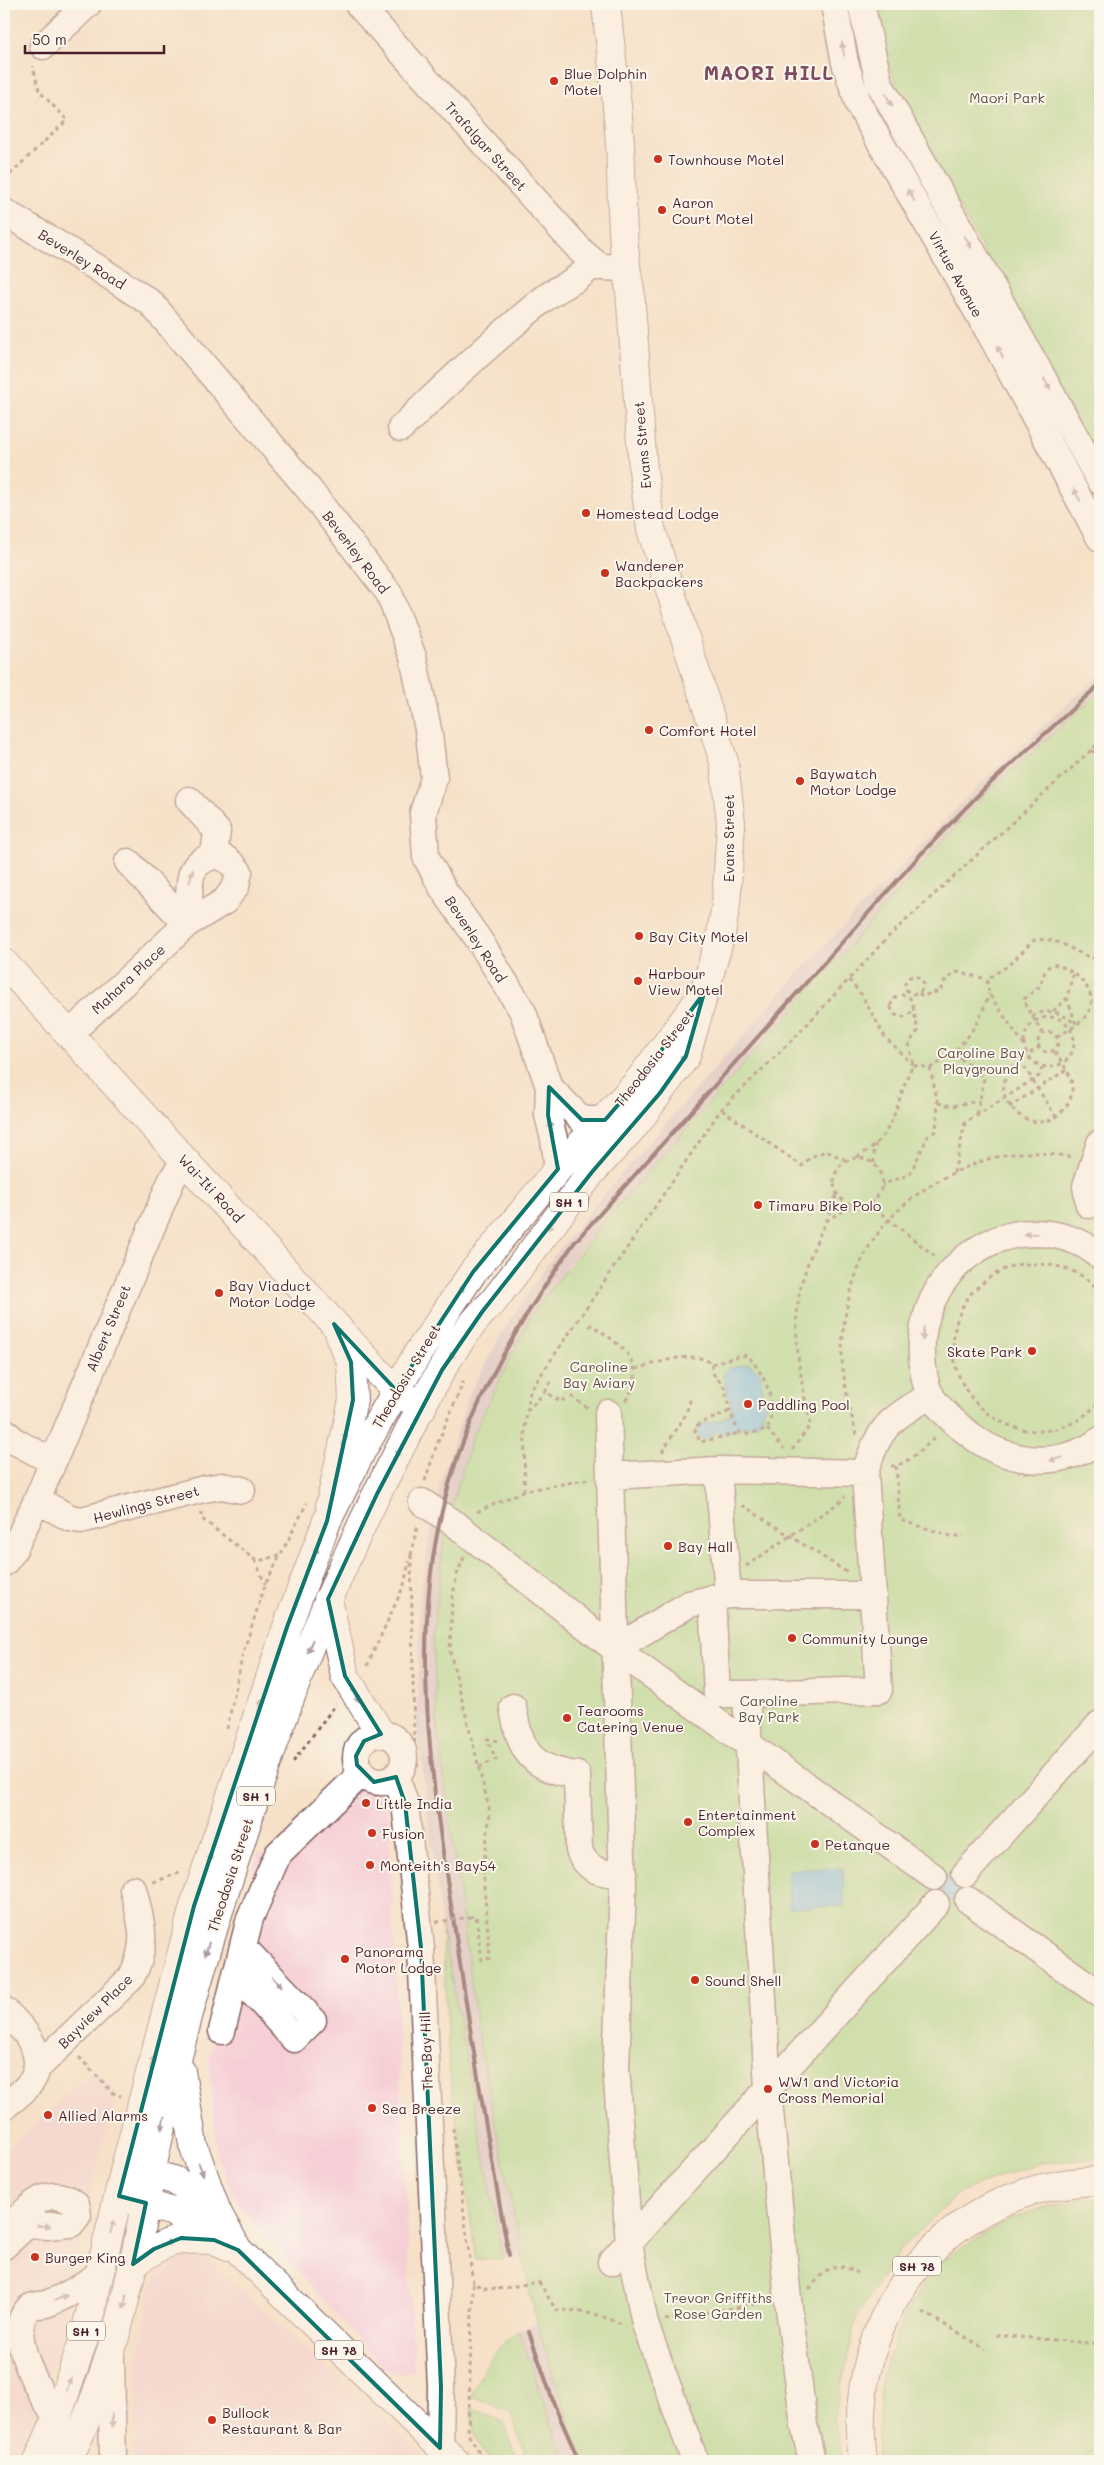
<svg xmlns="http://www.w3.org/2000/svg" width="1104" height="2465" font-family="Mali,sans-serif">
<style>
.built{fill:#f6cfd6}
.industrial{fill:#d1bdc9}
.green{fill:#a5dc8d;stroke:#787e5c}
.water{fill:#6dbde8;stroke:#5c6e8a}
.lines{fill:none;stroke-linecap:round;stroke-linejoin:round}
.stream{stroke:#6dbde8;stroke-width:5.5}
.minor-casing{stroke:#866362;stroke-width:29}
.major-casing{stroke:#866362;stroke-width:30}
.highway-casing{stroke:#866362;stroke-width:30}
.path{stroke:#866362;stroke-width:3;stroke-dasharray:4 4;stroke-linecap:butt}
.minor{stroke:#fff;stroke-width:26}
.major{stroke:#fff;stroke-width:28}
.highway{stroke:#fff;stroke-width:28}
.rail{stroke:#4a1f2b;stroke-width:4}
.path-bridge{stroke:#866362;stroke-width:3;stroke-dasharray:4 4;stroke-linecap:butt}
.oneway{fill:#ae9aa0}
.marked{fill:none;stroke:#0f766e;stroke-width:4;stroke-linejoin:round}
.poi-dot{fill:#c8321e;stroke:#fbf7ec;stroke-width:2}
.labels{text-anchor:middle;dominant-baseline:central;stroke-width:4;stroke-linejoin:round;paint-order:stroke}
.shield{fill:#fbf7ec;stroke:#7f6065;stroke-width:1}
.shield-label{font-size:12px;font-weight:bold;fill:#4a1f2b}
.poi-label{font-size:14px;fill:#4a1f2b;stroke:#fbf7ec;text-anchor:start}
.park-label{font-size:14px;fill:#614e44;stroke:#fbf7ec}
.street-label{font-size:14px;fill:#4a1f2b;stroke:#fbf7ec}
.district-label{font-size:19px;font-weight:bold;letter-spacing:1px;fill:#7c4b60;stroke:#fbf7ec}
</style>
<rect width="100%" height="100%" fill="#fbf7ec"/>
<filter id="ink" filterUnits="userSpaceOnUse"><feTurbulence type="fractalNoise" baseFrequency=".02" numOctaves="2"/><feDisplacementMap in="SourceGraphic" scale="10" xChannelSelector="R" yChannelSelector="G"/><feConvolveMatrix kernelMatrix="1 2 1 2 8 2 1 2 1" color-interpolation-filters="sRGB"/></filter>
<filter id="wash" filterUnits="userSpaceOnUse"><feTurbulence type="fractalNoise" baseFrequency=".0096" numOctaves="4" result="noise"/><feDisplacementMap in="SourceGraphic" scale="20" xChannelSelector="R" yChannelSelector="G"/><feGaussianBlur stdDeviation="1.12" result="paint"/><feColorMatrix in="noise" values="0 0 0 0 0 0 0 0 0 0 0 0 0 0 0 0 0 1.4 0 .05"/><feComposite in="paint" operator="in"/></filter>
<g filter="url(#wash)">
<rect width="100%" height="100%" fill="#f6e1c8"/>
<path class="built" d="M363,1781l24,12 27,577 -15,4 -16,-7 -145,-164 -21,-46 -8,-98 48,-206 28,7z
M95,2069l22,23 -21,79 -37,169 -23,71 -22,50h-10v-310z
M184,2253l20,3 222,202v3h-293l4,-101 13,-68 7,-21 13,-13z"/>
<path class="industrial" d="M1100,674v18l-117,104 -372,417 -44,53 -118,246 -13,-8 6,-27 29,-87 38,-69 41,-60 46,-58 205,-233 114,-119 77,-79z
M433,1521l12,9 -12,107 4,85 42,321 43,215 -19,1 -61,-333 -17,-133 -8,-73 3,-125z
M536,2322l39,116 12,23h-21l-3,-4 -44,-126z"/>
<path class="green" d="M871,4h229v460l-187,-342 -32,-74z
M1100,692v1466l-61,5 -79,29 -58,55 -45,69 -23,102 9,43h-256l-12,-23 -39,-116 -57,-279 -42,-321 -4,-85 12,-107 27,-93 59,-122 80,-102 372,-417z
M442,1926l61,333h-27l-27,-193z
M1083,2198l17,2v261h-223l4,-82 23,-64 36,-54 75,-45z
M519,2331l44,126 3,4h-38l-18,-49 -38,-16c10,-28 23,-48 47,-65z
M471,2407l32,15 15,39c-7,0 -15,2 -21,0 -22,-5 -25,-36 -26,-54z"/>
<path class="water" d="M749,1364l11,9 6,34 -9,18 -19,2 -13,7 -9,-2 -12,8 -5,-2 -2,-7 6,-7 15,-3 15,-8 -10,-39 6,-6z
M843,1868l1,38 -55,2 -1,-38z
M937 1888a13 13 0 1 1 26 0a13 13 0 1 1-26 0Z"/>
<g class="lines">
<path class="stream" d="M1097,1490h3"/>
</g>
</g>
<g filter="url(#ink)">
<g class="lines">
<defs>
<path id="minor" d="M358,4l224,248 18,15 25,1
M834,4l11,59 14,42 134,234 107,199
M861,4l18,79 221,398
M43,46l45,-42
M4,212l92,55 55,36 156,184 82,106 24,64 16,77 5,44 -11,35 3,44 17,32 36,51 44,72 26,75 -1,28 6,24 4,30
M401,428c45,-44 92,-87 140,-127 17,-14 39,-20 52,-38
M189,800l28,31 -3,25
M128,862l59,62
M69,1034l118,-110 38,-23 11,-15 3,-14c-7,-9 -16,-19 -29,-15 -21,8 -20,21 -21,40 0,9 -1,18 -2,27
M549,1087l33,33h23
M1089,1205l-3,-19 14,-43
M1100,1256c-7,-5 -14,-11 -22,-14 -74,-31 -149,22 -156,98 -1,16 1,42 9,56 6,10 19,22 28,30 14,11 25,20 41,26 34,13 71,10 100,-12
M608,1413l2,63
M4,1431l12,11 36,19
M718,1470l10,125h143
M37,1500l33,18 11,2 123,-31 18,-3 20,4
M422,1502l32,21 161,126 319,228
M4,1563l8,-10 25,-53 135,-321 13,-19
M712,1598l5,96h29
M615,1649l74,-45 39,-9
M513,1707c7,45 18,62 64,68l2,75c8,21 23,24 44,24
M356 1758a24 24 0 1 1 48 0a24 24 0 1 1-48 0Z
M396,1777l9,26 16,145 20,439 -1,61
M965,1874l135,-150
M968,1900l132,94
M236,1974l58,65 19,-19 -70,-73
M4,2010c17,16 42,41 30,67 -6,12 -21,22 -30,30
M222,2031l28,-113 28,-64 84,-81
M36,2069l95,-91c18,-34 11,-54 2,-89
M4,2232c23,-20 40,-51 72,-28l2,11 -7,9 -24,2 -20,-1 -23,21
M611,2262l325,-358
M111,2358l2,103
M57,2417c-17,-20 -52,-84 -29,-108 4,-4 12,-4 18,-5 20,-7 36,-18 53,-30
M695,2461l-50,-137 -16,-81 -13,-176 7,-181 -13,-410 108,-6 147,3
M812,2461l-8,-36 -16,-125 -20,-211 -22,-395 133,-4 -14,-217c14,-48 25,-53 66,-78"/>
<path id="major" d="M4,963l376,411 16,16 26,18
M330,1505l23,-105 -2,-38 -11,-24
M129,2169l45,11 18,12 25,20 21,38 217,211
M123,2197l50,15 41,28 14,6
M863,2461c-19,-149 85,-278 237,-280"/>
<path id="highway" d="M328,1599l17,77 36,58
M181,2071l12,74 24,67
M133,2264c34,-24 40,-26 81,-24
M38,2461l19,-44 27,-79 41,-170 69,-262 93,-279 40,-106 34,-69 57,-99 55,-81 85,-103 79,-86 59,-79
M67,2461c46,-89 66,-189 84,-287 8,-41 18,-81 28,-122 21,-85 48,-168 75,-251 39,-115 81,-228 137,-335 26,-50 61,-128 102,-164l99,-130 45,-49 49,-67 35,-122 5,-30 5,-81 -7,-61 -73,-233 -8,-59 -13,-180c-8,-40 -8,-81 -9,-122 -1,-55 -10,-110 -15,-164"/>
</defs>
<use href="#minor" class="minor-casing"/>
<use href="#major" class="major-casing"/>
<use href="#highway" class="highway-casing"/>
<path class="path" d="M4,180l63,-60 -28,-29 -6,-25
M1091,750l9,7
M1073,974l-6,24 9,26
M905 985a9 9 0 1 1 18 0a9 9 0 1 1-18 0Z
M849,980l12,14 24,43 28,28
M919,993l3,3 18,-5 6,-12 12,-7 29,7
M891 1006a11 11 0 1 1 22 0a11 11 0 1 1-22 0Z
M913,1007l5,24 -9,12 4,21
M1053,1011l14,-13
M1032,1016c18,-9 29,-3 44,8
M1024 1042a25 25 0 1 1 50 0a25 25 0 1 1-50 0Z
M1038 1042a10 10 0 1 1 20 0a10 10 0 1 1-20 0Z
M1043,1034l-17,-28 -2,-7 16,-13 5,-15 6,-7c22,2 53,30 35,52 -7,9 -20,15 -29,21
M1024,1045l-35,-51 -2,-15 22,-14 25,-25c29,-4 40,16 66,19
M1040,1047c-9,6 -21,11 -28,20 -29,33 25,77 52,42 7,-8 10,-19 7,-29 -3,-11 -12,-20 -17,-30
M953,1054l19,12 12,12 -7,38
M1020,1060l36,57
M930,1068c32,-17 48,-41 59,-74
M938,1103l14,3 28,-5
M1009,1107l57,-37
M722,1110l80,56 9,-9 15,-6 20,9
M857,1157c6,-4 14,-8 19,-13 22,-22 23,-54 37,-79l17,3 8,35 -2,28 -8,5 -18,38 -28,11
M834 1182a24 24 0 1 1 48 0a24 24 0 1 1-48 0Z
M874,1163v-12l2,-7
M954,1173l11,-50 74,-47 4,-10
M869,1204l68,54
M826,1221l25,-15
M1100,1293c-17,-24 -46,-30 -74,-29 -18,0 -34,11 -47,22 -12,9 -19,24 -23,38 -21,87 89,146 144,76
M589,1327l2,-2c29,19 61,39 34,76
M636,1369c20,-5 58,-21 76,-5 -1,11 4,12 10,20 5,7 5,18 8,27 2,7 6,15 10,22l9,1 18,-5c12,-25 -2,-54 -19,-73l-7,-1 -29,9
M551,1382l-6,10 17,10 5,-8
M571,1396l17,12
M527,1411l18,-19
M729,1411c-10,7 -25,8 -35,17l6,14 40,-9
M767,1429l17,20
M856,1435c-5,-22 -15,-63 -14,-83 3,-83 34,-140 109,-178 23,-11 47,-20 73,-21 16,-1 33,2 49,4
M792,1450l17,-23 1,-6c-11,-47 -21,-102 -5,-149 8,-27 23,-52 32,-79
M662,1452l24,-38 5,-16
M891,1466c16,0 34,-20 46,-30
M896,1466l4,54 51,16h13
M425,1481l11,-34 27,-64 -3,-2
M524,1491l1,-64 5,-36 190,-280 79,-78 91,-98 210,-193
M742,1505l106,68
M202,1512l-1,6 54,42h8l16,-5
M477,1512l47,-21 66,-12
M411,1555l3,181 4,33
M411,1555l7,-31
M464,1557l-7,17 -5,27 -2,51 40,160 -7,60 7,86 -8,2 -6,-44 -5,1
M255,1560l10,24
M746,1566l94,-64 5,-6
M367,1666l37,-81 5,-24
M227,1729l16,-76 22,-68 42,-82
M293,1762l43,-58
M479,1767l17,-8 -9,-20 12,2
M153,1882l27,-9
M79,2057l34,36 8,3
M453,2128l20,155 11,5 14,1
M539,2282l17,28 21,1 21,4 24,9
M473,2283l-5,151 13,21 9,6
M809,2289c18,-20 23,-30 49,-16
M923,2312l63,37
M665,2320l102,-18
M996,2335l104,9"/>
<use href="#minor" class="minor"/>
<use href="#major" class="major"/>
<use href="#highway" class="highway"/>
<path class="rail" d="M509,2255c-20,-105 -37,-212 -53,-318 -22,-141 -48,-289 -13,-430 23,-97 74,-183 131,-264l346,-388 65,-67 115,-104
M529,2332l25,72 25,57"/>
<path class="path-bridge" d="M436,1922l35,-5
M498,2289l41,-7"/>
</g>
<defs><path id="oneway-solid" d="M-6-.8H1V-3.2L6.5 0L1 3.2V.8H-6Z" transform="scale(1.25)"/></defs>
<g class="oneway">
<use href="#oneway-solid" transform="translate(843 49) rotate(-101)"/>
<use href="#oneway-solid" transform="translate(889 100) rotate(61)"/>
<use href="#oneway-solid" transform="translate(911 195) rotate(-120)"/>
<use href="#oneway-solid" transform="translate(968 242) rotate(61)"/>
<use href="#oneway-solid" transform="translate(1000 352) rotate(-118)"/>
<use href="#oneway-solid" transform="translate(1047 384) rotate(61)"/>
<use href="#oneway-solid" transform="translate(1077 495) rotate(-119)"/>
<use href="#oneway-solid" transform="translate(191 876) rotate(-76)"/>
<use href="#oneway-solid" transform="translate(684 1056) rotate(116)"/>
<use href="#oneway-solid" transform="translate(551 1128) rotate(-104)"/>
<use href="#oneway-solid" transform="translate(552 1224) rotate(127)"/>
<use href="#oneway-solid" transform="translate(1031 1234) rotate(178)"/>
<use href="#oneway-solid" transform="translate(460 1291) rotate(-55)"/>
<use href="#oneway-solid" transform="translate(923 1334) rotate(95)"/>
<use href="#oneway-solid" transform="translate(454 1353) rotate(124)"/>
<use href="#oneway-solid" transform="translate(344 1439) rotate(-76)"/>
<use href="#oneway-solid" transform="translate(399 1451) rotate(118)"/>
<use href="#oneway-solid" transform="translate(1056 1459) rotate(167)"/>
<use href="#oneway-solid" transform="translate(315 1553) rotate(-69)"/>
<use href="#oneway-solid" transform="translate(310 1646) rotate(112)"/>
<use href="#oneway-solid" transform="translate(356 1696) rotate(57)"/>
<use href="#oneway-solid" transform="translate(260 1706) rotate(-71)"/>
<use href="#oneway-solid" transform="translate(209 1860) rotate(-72)"/>
<use href="#oneway-solid" transform="translate(207 1949) rotate(106)"/>
<use href="#oneway-solid" transform="translate(277 1982) rotate(46)"/>
<use href="#oneway-solid" transform="translate(152 2063) rotate(-75)"/>
<use href="#oneway-solid" transform="translate(163 2123) rotate(103)"/>
<use href="#oneway-solid" transform="translate(201 2169) rotate(69)"/>
<use href="#oneway-solid" transform="translate(44 2226) rotate(2)"/>
<use href="#oneway-solid" transform="translate(112 2227) rotate(-75)"/>
<use href="#oneway-solid" transform="translate(171 2242) rotate(160)"/>
<use href="#oneway-solid" transform="translate(61 2298) rotate(-22)"/>
<use href="#oneway-solid" transform="translate(125 2302) rotate(103)"/>
<use href="#oneway-solid" transform="translate(69 2384) rotate(-70)"/>
<use href="#oneway-solid" transform="translate(112 2421) rotate(88)"/>
</g>
</g>
<path d="M0 0H1104V2465H0ZM704,993l-18,63 -26,37 -68,79 -110,140 -40,58 -65,124 -49,105 17,77 36,58 -17,7 -8,15 1,9 17,17 22,-5 9,26 16,145 20,439 -1,61 -202,-198 -24,-10 -33,-2 -27,11 -21,15 13,-61 -27,-7 75,-290 93,-279 40,-106 26,-121 -2,-38 -17,-38 62,66 77,-118 85,-103 -10,-54 1,-28 33,33h23l32,-37z" fill="#f6e1c8" fill-opacity=".55" fill-rule="evenodd"/>
<path class="marked" d="M704,993l-18,63 -26,37 -68,79 -110,140 -40,58 -65,124 -49,105 17,77 36,58 -17,7 -8,15 1,9 17,17 22,-5 9,26 16,145 20,439 -1,61 -202,-198 -24,-10 -33,-2 -27,11 -21,15 13,-61 -27,-7 75,-290 93,-279 40,-106 26,-121 -2,-38 -17,-38 62,66 77,-118 85,-103 -10,-54 1,-28 33,33h23l32,-37z"/>
<g class="poi-dot">
<circle cx="554" cy="81" r="5"/>
<circle cx="658" cy="159" r="5"/>
<circle cx="662" cy="210" r="5"/>
<circle cx="586" cy="513" r="5"/>
<circle cx="605" cy="573" r="5"/>
<circle cx="649" cy="730" r="5"/>
<circle cx="800" cy="781" r="5"/>
<circle cx="639" cy="936" r="5"/>
<circle cx="638" cy="981" r="5"/>
<circle cx="758" cy="1205" r="5"/>
<circle cx="219" cy="1293" r="5"/>
<circle cx="1032" cy="1351" r="5"/>
<circle cx="748" cy="1404" r="5"/>
<circle cx="668" cy="1546" r="5"/>
<circle cx="792" cy="1638" r="5"/>
<circle cx="567" cy="1718" r="5"/>
<circle cx="366" cy="1803" r="5"/>
<circle cx="688" cy="1822" r="5"/>
<circle cx="372" cy="1833" r="5"/>
<circle cx="815" cy="1844" r="5"/>
<circle cx="370" cy="1865" r="5"/>
<circle cx="345" cy="1959" r="5"/>
<circle cx="695" cy="1980" r="5"/>
<circle cx="768" cy="2089" r="5"/>
<circle cx="372" cy="2108" r="5"/>
<circle cx="48" cy="2115" r="5"/>
<circle cx="35" cy="2257" r="5"/>
<circle cx="212" cy="2420" r="5"/>
</g>
<g class="labels">
<g class="shield">
<rect x="550" y="1192.5" width="38" height="19" rx="4"/>
<rect x="237" y="1786.5" width="38" height="19" rx="4"/>
<rect x="893" y="2256.5" width="48" height="19" rx="4"/>
<rect x="67" y="2321.5" width="38" height="19" rx="4"/>
<rect x="315" y="2340.5" width="48" height="19" rx="4"/>
</g>
<g class="shield-label">
<text x="569" y="1202">SH 1</text>
<text x="256" y="1796">SH 1</text>
<text x="917" y="2266">SH 78</text>
<text x="86" y="2331">SH 1</text>
<text x="339" y="2350">SH 78</text>
</g>
<g class="poi-label">
<text x="564" y="73">Blue Dolphin<tspan x="564" dy="16">Motel</tspan></text>
<text x="668" y="159">Townhouse Motel</text>
<text x="672" y="202">Aaron<tspan x="672" dy="16">Court Motel</tspan></text>
<text x="596" y="513">Homestead Lodge</text>
<text x="615" y="565">Wanderer<tspan x="615" dy="16">Backpackers</tspan></text>
<text x="659" y="730">Comfort Hotel</text>
<text x="810" y="773">Baywatch<tspan x="810" dy="16">Motor Lodge</tspan></text>
<text x="649" y="936">Bay City Motel</text>
<text x="648" y="973">Harbour<tspan x="648" dy="16">View Motel</tspan></text>
<text x="768" y="1205">Timaru Bike Polo</text>
<text x="229" y="1285">Bay Viaduct<tspan x="229" dy="16">Motor Lodge</tspan></text>
<text x="1022" y="1351" text-anchor="end">Skate Park</text>
<text x="758" y="1404">Paddling Pool</text>
<text x="678" y="1546">Bay Hall</text>
<text x="802" y="1638">Community Lounge</text>
<text x="577" y="1710">Tearooms<tspan x="577" dy="16">Catering Venue</tspan></text>
<text x="376" y="1803">Little India</text>
<text x="698" y="1814">Entertainment<tspan x="698" dy="16">Complex</tspan></text>
<text x="382" y="1833">Fusion</text>
<text x="825" y="1844">Petanque</text>
<text x="380" y="1865">Monteith's Bay54</text>
<text x="355" y="1951">Panorama<tspan x="355" dy="16">Motor Lodge</tspan></text>
<text x="705" y="1980">Sound Shell</text>
<text x="778" y="2081">WW1 and Victoria<tspan x="778" dy="16">Cross Memorial</tspan></text>
<text x="382" y="2108">Sea Breeze</text>
<text x="58" y="2115">Allied Alarms</text>
<text x="45" y="2257">Burger King</text>
<text x="222" y="2412">Bullock<tspan x="222" dy="16">Restaurant &amp; Bar</tspan></text>
</g>
<g class="park-label">
<text x="1007" y="97">Maori Park</text>
<text x="981" y="1052">Caroline Bay<tspan x="981" dy="16">Playground</tspan></text>
<text x="599" y="1366">Caroline<tspan x="599" dy="16">Bay Aviary</tspan></text>
<text x="769" y="1700">Caroline<tspan x="769" dy="16">Bay Park</tspan></text>
<text x="718" y="2297">Trevor Griffiths<tspan x="718" dy="16">Rose Garden</tspan></text>
</g>
<g class="street-label">
<text transform="translate(486 146) rotate(48)">Trafalgar Street</text>
<text transform="translate(82 259) rotate(32)">Beverley Road</text>
<text transform="translate(956 274) rotate(61)">Virtue Avenue</text>
<text transform="translate(642 445) rotate(-95)">Evans Street</text>
<text transform="translate(356 552) rotate(53)">Beverley Road</text>
<text transform="translate(728 838) rotate(-90)">Evans Street</text>
<text transform="translate(476 939) rotate(57)">Beverley Road</text>
<text transform="translate(128 979) rotate(-43)">Mahara Place</text>
<text transform="translate(654 1058) rotate(-52)">Theodosia Street</text>
<text transform="translate(211 1188) rotate(47)">Wai-Iti Road</text>
<text transform="translate(108 1328) rotate(-67)">Albert Street</text>
<text transform="translate(406 1376) rotate(-59)">Theodosia Street</text>
<text transform="translate(146 1504) rotate(-15)">Hewlings Street</text>
<text transform="translate(230 1875) rotate(-72)">Theodosia Street</text>
<text transform="translate(95 2011) rotate(-45)">Bayview Place</text>
<text transform="translate(426 2051) rotate(-92)">The Bay Hill</text>
</g>
<g class="district-label">
<text x="769" y="72">MAORI HILL</text>
</g>
</g>
<rect width="1104" height="2465" fill="none" stroke="#fbf7ec" stroke-width="20"/>
<path d="M25 45v8h139v-8" fill="none" stroke="#4a1f2b" stroke-width="2.5"/>
<text x="32" y="45" font-size="15" fill="#4a1f2b" stroke="#fbf7ec" stroke-width="4" paint-order="stroke">50 m</text>
</svg>
